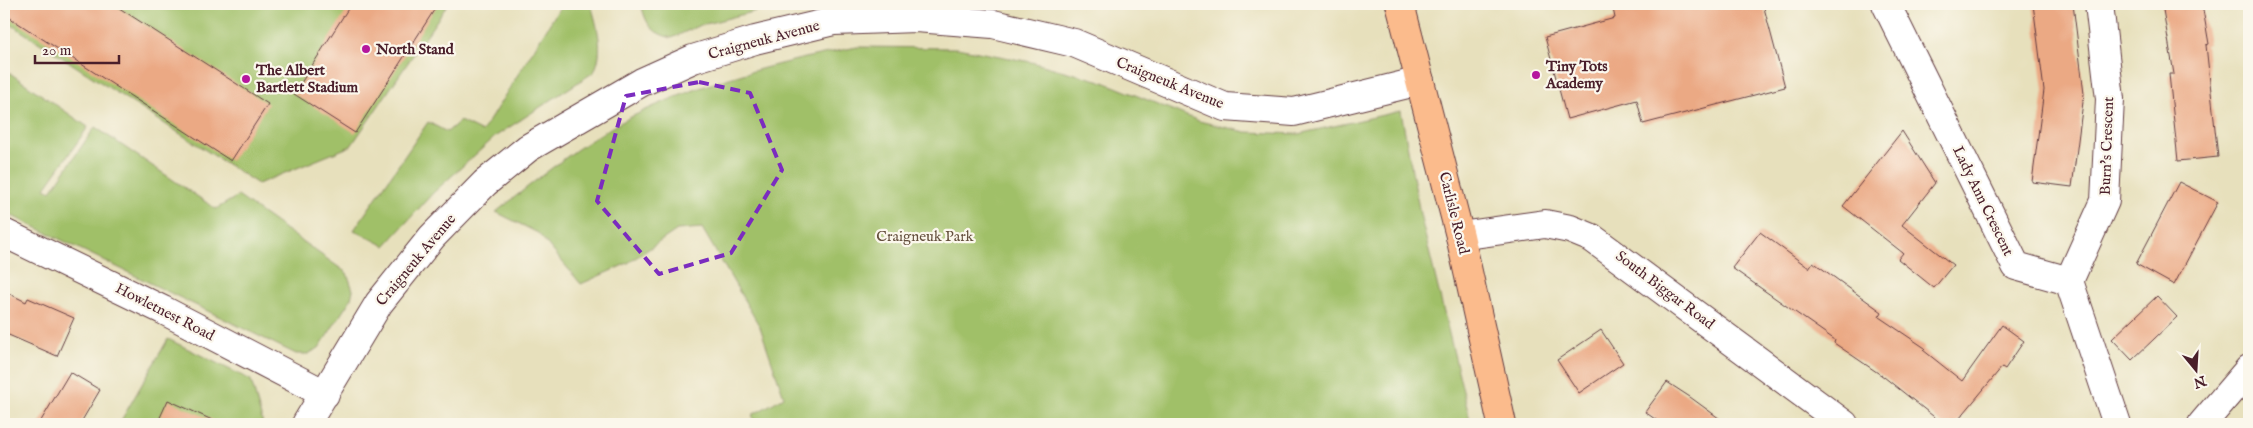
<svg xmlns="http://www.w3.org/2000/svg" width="2253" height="428" font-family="'IM FELL English',serif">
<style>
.green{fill:#a0c068;stroke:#75704a}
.building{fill:#eba984}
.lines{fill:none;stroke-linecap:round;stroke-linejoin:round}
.minor-casing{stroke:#623c41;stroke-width:30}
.major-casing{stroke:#623c41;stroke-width:30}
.minor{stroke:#fff;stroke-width:28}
.major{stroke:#fbbb8c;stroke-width:28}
.marked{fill:none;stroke:#7b2cbf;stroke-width:4;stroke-dasharray:10 6;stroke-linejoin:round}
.poi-dot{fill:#b5179e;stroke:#fbf7ec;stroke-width:2}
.labels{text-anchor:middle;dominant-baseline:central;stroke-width:4.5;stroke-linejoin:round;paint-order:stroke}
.street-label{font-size:15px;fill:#4a1f2b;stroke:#fbf7ec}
.poi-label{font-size:15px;font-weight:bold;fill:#4a1f2b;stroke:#fbf7ec;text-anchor:start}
.park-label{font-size:15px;fill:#644f3d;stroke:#fbf7ec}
</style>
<rect width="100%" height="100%" fill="#fbf7ec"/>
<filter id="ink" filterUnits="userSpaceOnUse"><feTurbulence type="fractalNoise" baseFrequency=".02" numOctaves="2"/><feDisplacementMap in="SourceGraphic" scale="10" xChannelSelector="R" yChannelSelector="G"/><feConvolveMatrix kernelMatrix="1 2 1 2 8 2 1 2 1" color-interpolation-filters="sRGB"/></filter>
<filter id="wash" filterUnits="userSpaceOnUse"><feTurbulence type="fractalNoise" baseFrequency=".0096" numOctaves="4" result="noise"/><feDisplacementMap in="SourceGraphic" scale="20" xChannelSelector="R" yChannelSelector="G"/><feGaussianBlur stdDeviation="1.12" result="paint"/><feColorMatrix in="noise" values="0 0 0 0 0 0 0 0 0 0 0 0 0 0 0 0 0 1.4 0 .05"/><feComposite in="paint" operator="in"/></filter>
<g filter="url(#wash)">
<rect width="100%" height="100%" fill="#e7e0bc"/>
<path class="green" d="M4,4h444l-97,142 -93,38 -254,-164z
M562,4h29c6,23 14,45 3,68l-98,64 -63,57 -48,53 -31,-16 74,-108 19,10 13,-11 22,11z
M641,4h142l-85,22 -26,12c-21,-5 -26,-14 -31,-34z
M857,47l100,1 74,14 70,19 98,40 47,11 52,2 103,-23 19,103 51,210h-716l-3,-9 32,-18 -24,-70 -58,-99 -25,2 -49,33 -47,21 -43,-51 -42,-21c42,-33 85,-70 133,-94 74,-37 148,-55 228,-71z
M4,69l84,58 -43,61 6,3 44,-64 121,82 22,-13 109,77 6,17 -2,9 -32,49 -11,6h-12l-292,-142z
M168,339l83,41 12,44h-144z"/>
<g id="blocks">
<path class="building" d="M4,4h109l155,100 -37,57 -227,-147z
M351,4h87l-83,129 -61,-39z
M1612,4h151l22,83 -142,37 -6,-24 -70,19 -22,-82 70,-19z
M2033,4h40l11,90 -12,93 -40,-5 12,-92z
M2162,4h40l7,40 -3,1 12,112 -40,4 -9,-87h5z
M1902,131l33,52 -33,42 51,40 -19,23 -36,-29 5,-6 -60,-47z
M2179,182l39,20 -44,83 -38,-21z
M1760,232l49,36 4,-6 69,50 -3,5 46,31 -2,2 39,31 40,-56 22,16 -19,28 -3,-2 -47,57h-12l-59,-47 -50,-34 1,-3 -103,-72z
M4,291l22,11 2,-4 46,20 -17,38 -53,-23z
M2157,296l20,21 -45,43 -20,-21z
M1601,330l22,33 -44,30 -22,-33z
M70,372l30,18 -20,34h-41z
M1667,382l23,15 37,27h-65l-17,-12z
M168,400l53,24h-64z"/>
</g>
</g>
<g filter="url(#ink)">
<use href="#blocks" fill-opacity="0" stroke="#623c41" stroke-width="1"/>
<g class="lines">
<defs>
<path id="minor" d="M1886,4l130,262 53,15 48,143
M4,233l159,77 162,84
M1460,236l85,-12 25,5 22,9 252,186
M2069,281l36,-80 5,-102 -11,-95
M306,424l73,-121 53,-66 53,-54 43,-35 114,-66 51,-23 62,-19 79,-19 82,-3 77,6 81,19 151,64 69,5 126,-31
M2202,424l47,-55"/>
<path id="major" d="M1400,4l60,232 42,188"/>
</defs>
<use href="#minor" class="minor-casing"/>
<use href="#major" class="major-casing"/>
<use href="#minor" class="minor"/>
<use href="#major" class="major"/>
</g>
</g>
<path class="marked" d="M699,82l51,11 32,77 -51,83 -72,21 -62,-73 29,-105z"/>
<g class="poi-dot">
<circle cx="366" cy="49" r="5"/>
<circle cx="1536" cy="75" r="5"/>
<circle cx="246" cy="79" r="5"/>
</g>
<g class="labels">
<g class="street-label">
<text transform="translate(764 40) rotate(-15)">Craigneuk Avenue</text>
<text transform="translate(1170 83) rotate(22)">Craigneuk Avenue</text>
<text transform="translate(2107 146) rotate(-88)">Burn's Crescent</text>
<text transform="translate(1983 201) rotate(64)">Lady Ann Crescent</text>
<text transform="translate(1454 213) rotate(76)">Carlisle Road</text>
<text transform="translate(416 260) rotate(-50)">Craigneuk Avenue</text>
<text transform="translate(1665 290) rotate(37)">South Biggar Road</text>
<text transform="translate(165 312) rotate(27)">Howletnest Road</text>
</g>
<g class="poi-label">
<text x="376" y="49">North Stand</text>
<text x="1546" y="66">Tiny Tots<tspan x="1546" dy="17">Academy</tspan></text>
<text x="256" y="70">The Albert<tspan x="256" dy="17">Bartlett Stadium</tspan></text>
</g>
<g class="park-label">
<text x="925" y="236">Craigneuk Park</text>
</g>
</g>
<rect width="2253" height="428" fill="none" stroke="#fbf7ec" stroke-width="20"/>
<g transform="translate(2196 370) rotate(162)" stroke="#fbf7ec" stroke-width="4" paint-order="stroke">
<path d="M0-4L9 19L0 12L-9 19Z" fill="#4a1f2b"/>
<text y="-8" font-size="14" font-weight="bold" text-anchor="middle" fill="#4a1f2b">N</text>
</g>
<path d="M35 55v8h84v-8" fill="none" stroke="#4a1f2b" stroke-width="2.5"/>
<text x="42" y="55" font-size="15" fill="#4a1f2b" stroke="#fbf7ec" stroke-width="4" paint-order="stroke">20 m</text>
</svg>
